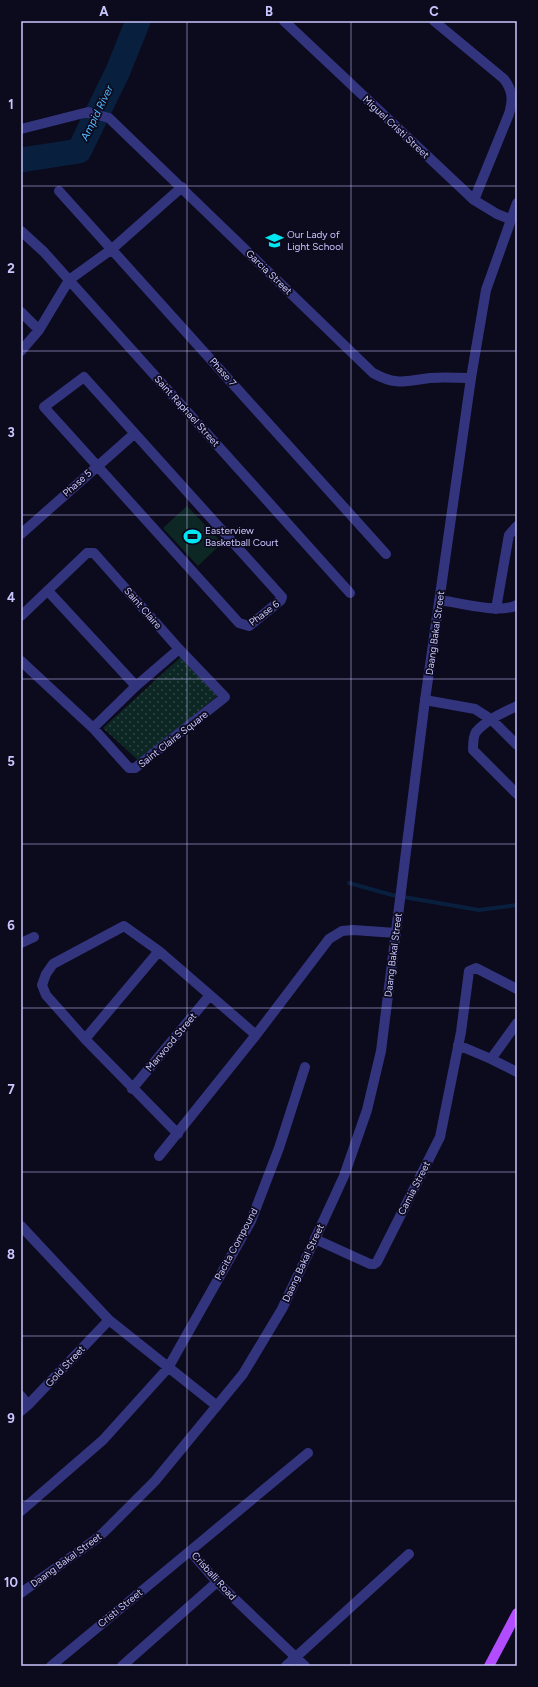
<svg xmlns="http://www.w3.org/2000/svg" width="538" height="1687" font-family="Figtree,sans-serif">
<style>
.grass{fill:url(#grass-dots)}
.pitch{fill:#0d2724}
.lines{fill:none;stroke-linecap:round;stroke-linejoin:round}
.stream{stroke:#081f3e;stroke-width:4}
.river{stroke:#081f3e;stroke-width:25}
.minor{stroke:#33347e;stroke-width:10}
.tertiary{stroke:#33347e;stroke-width:10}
.primary{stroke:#b14dff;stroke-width:10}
.grid{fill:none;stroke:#c9c6ff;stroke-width:1;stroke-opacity:0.55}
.labels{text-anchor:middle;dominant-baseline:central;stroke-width:3.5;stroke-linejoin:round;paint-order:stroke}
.street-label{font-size:10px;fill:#c9c6ff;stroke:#0c0a1d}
.poi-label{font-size:10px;fill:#c9c6ff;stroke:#0c0a1d;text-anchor:start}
.water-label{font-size:11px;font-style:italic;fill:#54baff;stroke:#0c0a1d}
.neatline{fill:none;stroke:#c9c6ff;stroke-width:1.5}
.grid-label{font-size:13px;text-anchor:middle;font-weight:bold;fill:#c9c6ff}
</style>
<defs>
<pattern id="grass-dots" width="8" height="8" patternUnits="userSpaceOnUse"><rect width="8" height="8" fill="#0d2724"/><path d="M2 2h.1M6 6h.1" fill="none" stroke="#2f4545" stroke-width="1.8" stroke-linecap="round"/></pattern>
</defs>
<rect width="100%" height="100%" fill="#0c0a1d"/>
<path class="grass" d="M182,656l35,40 -78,65 -36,-33z"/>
<path class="pitch" d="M187,506l35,37 -24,23 -35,-38z"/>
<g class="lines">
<path class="stream" d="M349,883l43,12 87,15 38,-5"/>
<path class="river" d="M21,160l58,-9 39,-80 20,-50"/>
<path class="minor" d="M284,21l190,179 23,14 13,5
M434,21l70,58c9,12 9,21 5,35l-35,86
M21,129l67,-17 21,6 264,255c24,13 32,8 57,5 14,-1 28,0 41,0
M59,191l327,363
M21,231l23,21 25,28 281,313
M21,312l18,18
M21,351l18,-21 30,-50 43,-31 70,-62
M84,377l198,220 -1,3 -32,26 -10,-3 -195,-216z
M21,534l113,-100
M48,591l88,95
M440,600c19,3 60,14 77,5
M496,609l12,-69 1,-5 8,-9
M21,616l66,-63h7l85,96 46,48 -90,71h-6l-36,-40 -72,-67
M425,700l50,9 17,11 25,25
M517,706c-13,6 -31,14 -41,26 -3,4 -3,13 -3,18l44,44
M93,728l43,-42 43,-37
M21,943l13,-6
M85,1039l74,-88
M458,1045l33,14 26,13
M491,1059l26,-36
M132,1089l78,-94
M178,1134l-93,-95 -39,-44 -4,-10 4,-11 7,-10 71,-38 35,25 97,84
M159,1156l97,-121 73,-96 13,-8 11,-1 43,3
M21,1226l88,94 108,86
M315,1239l55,25h4l3,-2 63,-125 21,-105 8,-61 7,-3 41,21
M21,1396l7,9
M21,1411l7,-6 81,-85
M21,1511l82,-71 65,-72 83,-147 28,-73 26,-81
M51,1666l139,-115
M122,1666l95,-84
M286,1666l123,-112
M305,1666l-88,-84 -27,-31 118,-98"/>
<path class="tertiary" d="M21,1593l75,-54 8,-7 51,-51 88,-107 39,-65 33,-70 29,-63 23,-66 14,-59 44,-351 46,-322 15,-88 31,-87"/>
<path class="primary" d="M489,1666l28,-53"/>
</g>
<path class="grid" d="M187,21v1645M351,21v1645M21,186h496M21,351h496M21,515h496M21,679h496M21,844h496M21,1008h496M21,1172h496M21,1336h496M21,1501h496"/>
<defs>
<symbol id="school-bare" viewBox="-9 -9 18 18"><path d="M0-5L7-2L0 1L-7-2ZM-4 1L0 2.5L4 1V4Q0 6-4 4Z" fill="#00e7f1" stroke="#0c0a1d" stroke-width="2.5" paint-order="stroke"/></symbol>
<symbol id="stadium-bare" viewBox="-9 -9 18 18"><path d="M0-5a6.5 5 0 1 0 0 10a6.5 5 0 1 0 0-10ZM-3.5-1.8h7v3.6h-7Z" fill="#00e7f1" stroke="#0c0a1d" stroke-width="2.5" paint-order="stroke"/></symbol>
</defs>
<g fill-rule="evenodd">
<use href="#school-bare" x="262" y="228" width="25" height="25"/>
<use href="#stadium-bare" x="180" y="524" width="25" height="25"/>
</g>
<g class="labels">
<g class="street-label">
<text transform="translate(396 127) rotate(43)">Miguel Cristi Street</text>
<text transform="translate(269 272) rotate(44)">Garcia Street</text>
<text transform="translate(223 372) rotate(48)">Phase 7</text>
<text transform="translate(187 411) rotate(48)">Saint Raphael Street</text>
<text transform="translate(77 483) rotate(-42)">Phase 5</text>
<text transform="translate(143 608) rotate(49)">Saint Claire</text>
<text transform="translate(264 613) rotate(-37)">Phase 6</text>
<text transform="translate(435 633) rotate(-82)">Daang Bakal Street</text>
<text transform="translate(173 739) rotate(-38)">Saint Claire Square</text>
<text transform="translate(393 955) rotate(-83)">Daang Bakal Street</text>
<text transform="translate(171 1042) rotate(-50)">Marwood Street</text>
<text transform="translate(414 1188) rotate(-63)">Camia Street</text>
<text transform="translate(236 1244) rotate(-62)">Pacita Compound</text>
<text transform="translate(303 1263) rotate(-65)">Daang Bakal Street</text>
<text transform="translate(65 1366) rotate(-47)">Gold Street</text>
<text transform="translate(66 1560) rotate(-36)">Daang Bakal Street</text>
<text transform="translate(214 1576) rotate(48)">Crisballi Road</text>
<text transform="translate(120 1608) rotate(-39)">Cristi Street</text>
</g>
<g class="poi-label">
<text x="287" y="234">Our Lady of<tspan x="287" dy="12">Light School</tspan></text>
<text x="205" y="530">Easterview<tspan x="205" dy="12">Basketball Court</tspan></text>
</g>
<g class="water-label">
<text transform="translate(97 113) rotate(-64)">Ampid River</text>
</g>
</g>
<rect width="538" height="1687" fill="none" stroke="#0c0a1d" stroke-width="44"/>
<rect x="22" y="22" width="494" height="1643" class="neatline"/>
<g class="grid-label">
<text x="104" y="16">A</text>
<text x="269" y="16">B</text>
<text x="434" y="16">C</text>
<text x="11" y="109">1</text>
<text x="11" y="273">2</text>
<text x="11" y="437">3</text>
<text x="11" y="602">4</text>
<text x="11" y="766">5</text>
<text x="11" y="930">6</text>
<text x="11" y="1094">7</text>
<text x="11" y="1259">8</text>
<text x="11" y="1423">9</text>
<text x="11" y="1587">10</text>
</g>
</svg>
